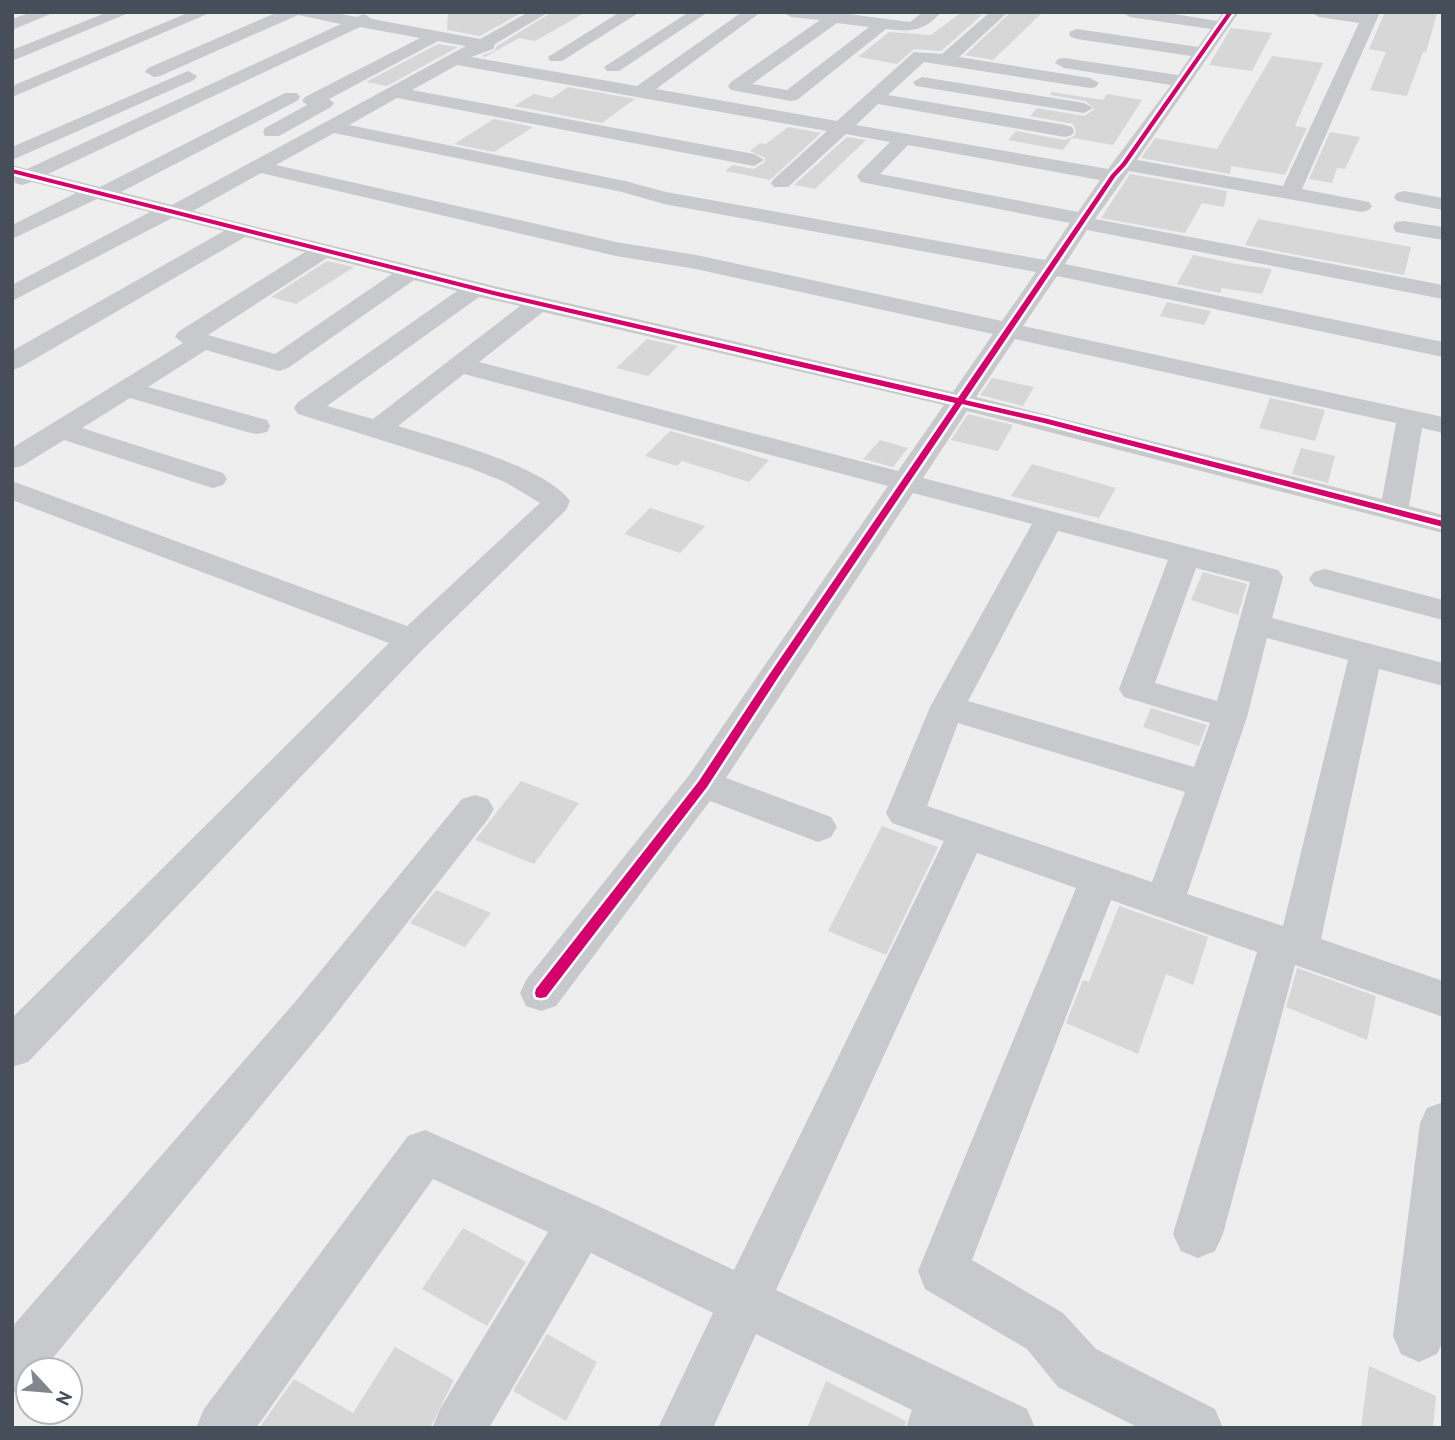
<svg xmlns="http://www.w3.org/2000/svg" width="1455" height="1440" font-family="'PT Sans',sans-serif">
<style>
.building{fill:#d7d7d8}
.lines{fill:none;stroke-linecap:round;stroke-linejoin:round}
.minor{fill:#c8c9cc;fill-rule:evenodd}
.cycleway-casing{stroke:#fff;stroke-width:5}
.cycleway{fill:#d6006c;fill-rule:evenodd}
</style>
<rect width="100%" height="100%" fill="#eee"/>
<path class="building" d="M448,12h75l-43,24 -33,-6z
M552,12h34l-51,29 -16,-3 -34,19 -4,-1 13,-5 3,-5z
M962,12l20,3 -41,36 -27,-2 -17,15 -39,-7 31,-25 42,3z
M1011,12h32l-50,48 -28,-5z
M1385,12l52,2 -11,38h-3l-16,44 -37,-6 16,-38 -17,-3z
M1231,28l41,5 -20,38 -43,-6z
M438,44l20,3 -71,39 -21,-4z
M1272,56l51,7 -28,63 12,2 -22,47 -54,-9 -1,8 -89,-16 14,-20 62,11z
M568,87l67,12 -33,24 -88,-17 20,-12 18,4z
M1052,92l51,8 4,-6 35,6 -29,45 -41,-7 -9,12 -55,-10 8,-9 49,9 9,-4 2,-6 -3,-6 -43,-8 7,-8 47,8 11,-7 -10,-8 -35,-6z
M494,119l39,8 -39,25 -40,-8z
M788,127l33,6 -51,47 -45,-9 8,-6 21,4 11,-7v-4l-15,-7 10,-8 6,1z
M1330,132l30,5 -15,32 -8,-1 -5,15 -23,-4z
M847,137l19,3 -51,49 -21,-4z
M1130,174l97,17 -3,16 -22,-4 -17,30 -84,-15z
M1258,219l153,28 -7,28 -159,-30z
M1193,255l44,9 35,5 -10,25 -40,-6 -2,5 -43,-9z
M327,261l27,6 -58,37 -25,-7z
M1167,302l44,9 -7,14 -44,-9z
M647,339l31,7 -30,30 -32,-8z
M992,378l42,9 -11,19 -43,-11z
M1270,398l55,12 -10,31 -56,-13z
M968,414l45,11 -15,26 -47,-11z
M670,431l33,9 66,20 -20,22 -67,-21 -5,5 -32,-10z
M880,440l28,8 -15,19 -30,-8z
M1301,448l34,8 -7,27 -36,-9z
M1032,464l84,24 -17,30 -88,-22z
M650,508l55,18 -25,27 -56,-19z
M1203,572l44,12 -9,31 -47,-15z
M1151,708l56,17 -8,21 -56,-19z
M521,781l58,22 -45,61 -59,-24z
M882,826l56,21 -52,108 -58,-24z
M436,890l55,23 -26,34 -55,-24z
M1119,906l89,31 -15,48 -27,-11 -28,80 -72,-31 17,-43 6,2z
M1297,968l79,28 -9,44 -81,-33z
M463,1228l63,34 -39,64 -65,-37z
M547,1334l50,28 -31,59 -53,-30z
M395,1347l59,33 -24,48h-171l35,-49 59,34z
M1369,1366l67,30 -3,32h-72z
M826,1381l80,40 -2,7h-97z"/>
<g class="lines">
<path class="minor" d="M32,12h23l-43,18v-11z
M108,12h23l-119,49v-11z
M190,12h22l-200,85v-11z
M278,12h53l25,5 8,-3 8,5 108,20 49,-27h20l-54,32 -2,5 -22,8 166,29 105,-74h19l-105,77 181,32 77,-69 28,2 48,-42h18l-49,45 131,21 9,5 -3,4 -6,1 -166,-26 -36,33 177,30 7,2 2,4 -2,4 -7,2 -187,-33 -22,21 252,44 63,-84 -107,-17 -9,-5 3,-4 6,-1 114,17 13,-19 -114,-17 -6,-2 -2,-3 2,-3 6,-2 121,18 13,-18 -81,-12 -8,-5h40l55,9 6,-9h16l-102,148 146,26 76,-163 -40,-6 -8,-5 52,2 17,-2 -78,177 67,13 3,4 -3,4 -7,2 -233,-41 -34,48 348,66v14l-356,-69 -22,34 378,78v15l-386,-81 -34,50 420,91v16l-21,-5 -13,78 34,9v18l-476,-122 -44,67 355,92 5,7 -11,41 171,45v23l-64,-17 -58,270 122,42v36l-148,-52 -72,269 -8,17 -17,7 -17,-7 -8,-17 84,-282 -146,-52 -139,360 91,53 33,36 119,60 8,19h-84l-81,-41 -31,-38 -102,-60 -7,-18 158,-383 -99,-35 -201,437 251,119 8,19h-129l6,-18 -156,-76 -43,94h-55l55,-115 -122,-60 -102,175h-57l8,-19 108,-177 -115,-53 -177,249h-60l8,-19 204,-273 17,-6 173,76 136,64 210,-429 -52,-18 -6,-10 44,-106 102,-183 -119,-31 -187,285 105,39 6,10 -6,10 -13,5 -108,-41 -154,205 -15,5 -15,-5 -6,-13 6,-13 164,-206 198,-288 -424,-112 -66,52c42,13 147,40 172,75l-4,9 -142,138 -396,414 -16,5v-49l377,-375 -377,-143v-19l395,145 133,-123 -35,-21 -35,-14 -172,-54 -4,-6 4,-6 159,-111 -43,-11 -126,88 -9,3 -73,-21 -58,37 119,33 3,6 -3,6 -10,2 -10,-2 -117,-34 -48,30 141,45 4,6 -4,6 -10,3 -10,-3 -139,-45 -42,26 -10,2v-20l171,-105 -8,-6 3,-5 127,-80 -60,-15 -224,130 -9,3v-19l212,-120 -52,-13 -160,83v-16l138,-73 -53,-13 -85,40v-14l64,-32 -44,-11 -10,3 -7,-2 -3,-18 15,4 314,-145 -43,-9 -138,61 -6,1 -9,-5 3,-4zM360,27l60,11 -115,59 -3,4 5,4 -42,23 -2,4 2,4h14l52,-29 3,-4 -5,-4 109,-58 28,5 -294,159 -51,-13 176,-91 3,-4 -3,-4h-12l-185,94 -52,-13zM457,65l370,66 -53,48 -3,4 3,4h14l58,-53 44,8 -30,30 -3,4 4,6 209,41 -25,37 -379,-68 -41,-11 -276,-56 48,-27 357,68 10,-6 -10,-6 -342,-64zM334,133l288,59 42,12 372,68 -34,49 -306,-66 -80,-13 -340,-77zM908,145l192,35 -22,32 -198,-38zM261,173l355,83 80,13 297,65 -40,58 -459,-106 -301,-75zM327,258l65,16 -117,80 -67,-19zM479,297l41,9 -147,113 -46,-13zM543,312l401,93 -46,66 -419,-109zM1015,339l381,84 -14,76 -406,-102zM1058,531l110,29 -49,129 5,8 86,26 -16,44 -226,-66zM1196,568l54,14 -33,119 -62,-18zM1267,638l81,22 -65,266 -96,-32 60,-177zM958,723l227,69 -33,90 -225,-76z
M620,12h20l-78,49h-12l-2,-4z
M689,12h19l-89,59h-12l-3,-4z
M783,12h67l-2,2 62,8 13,-10h18c-17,20 -31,20 -55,17l-89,71 -6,1 -60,-11 -3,-4 3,-4 89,-62 -29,-3zM837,23l32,4 -82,63 -35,-6z
M188,71l9,5 -3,4 -182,80v-13z
M922,77l162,26 9,5 -9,5 -168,-27 -3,-4z
M1404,191l39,7v12l-46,-9 -3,-4 3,-4z
M1404,221l39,6v13l-47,-8 -3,-5 3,-5z
M1325,569l118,31v20l-129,-34 -5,-7 5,-7z
M475,795l13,4 6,10 -6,10 -163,209 -282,342h-15v17l-16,6v-66l283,-325 167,-203z
M1443,1102v239l-6,13 -18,8 -18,-8 -8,-18 27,-213 7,-15z"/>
<defs>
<path id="cycleway" d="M1228,12h5l-107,153 -11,12 -150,223 83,19 395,102v6l-399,-104 -82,-19 -185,275 -70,108 -161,210 -5,1 -5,-1 -1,-4 1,-4 163,-208 70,-106 186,-272 -462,-108 -481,-122v-4l482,122 464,107 153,-223 11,-12z"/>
</defs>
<use href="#cycleway" class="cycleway-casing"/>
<use href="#cycleway" class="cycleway"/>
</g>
<rect width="1455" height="1440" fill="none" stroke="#464e59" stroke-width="28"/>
<g transform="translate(49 1391) rotate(116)"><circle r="33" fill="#ffffff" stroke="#b5b8bd" stroke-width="2"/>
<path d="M0-5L12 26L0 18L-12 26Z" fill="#81868d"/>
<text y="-10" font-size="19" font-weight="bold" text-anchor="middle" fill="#464e59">N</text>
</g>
</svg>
